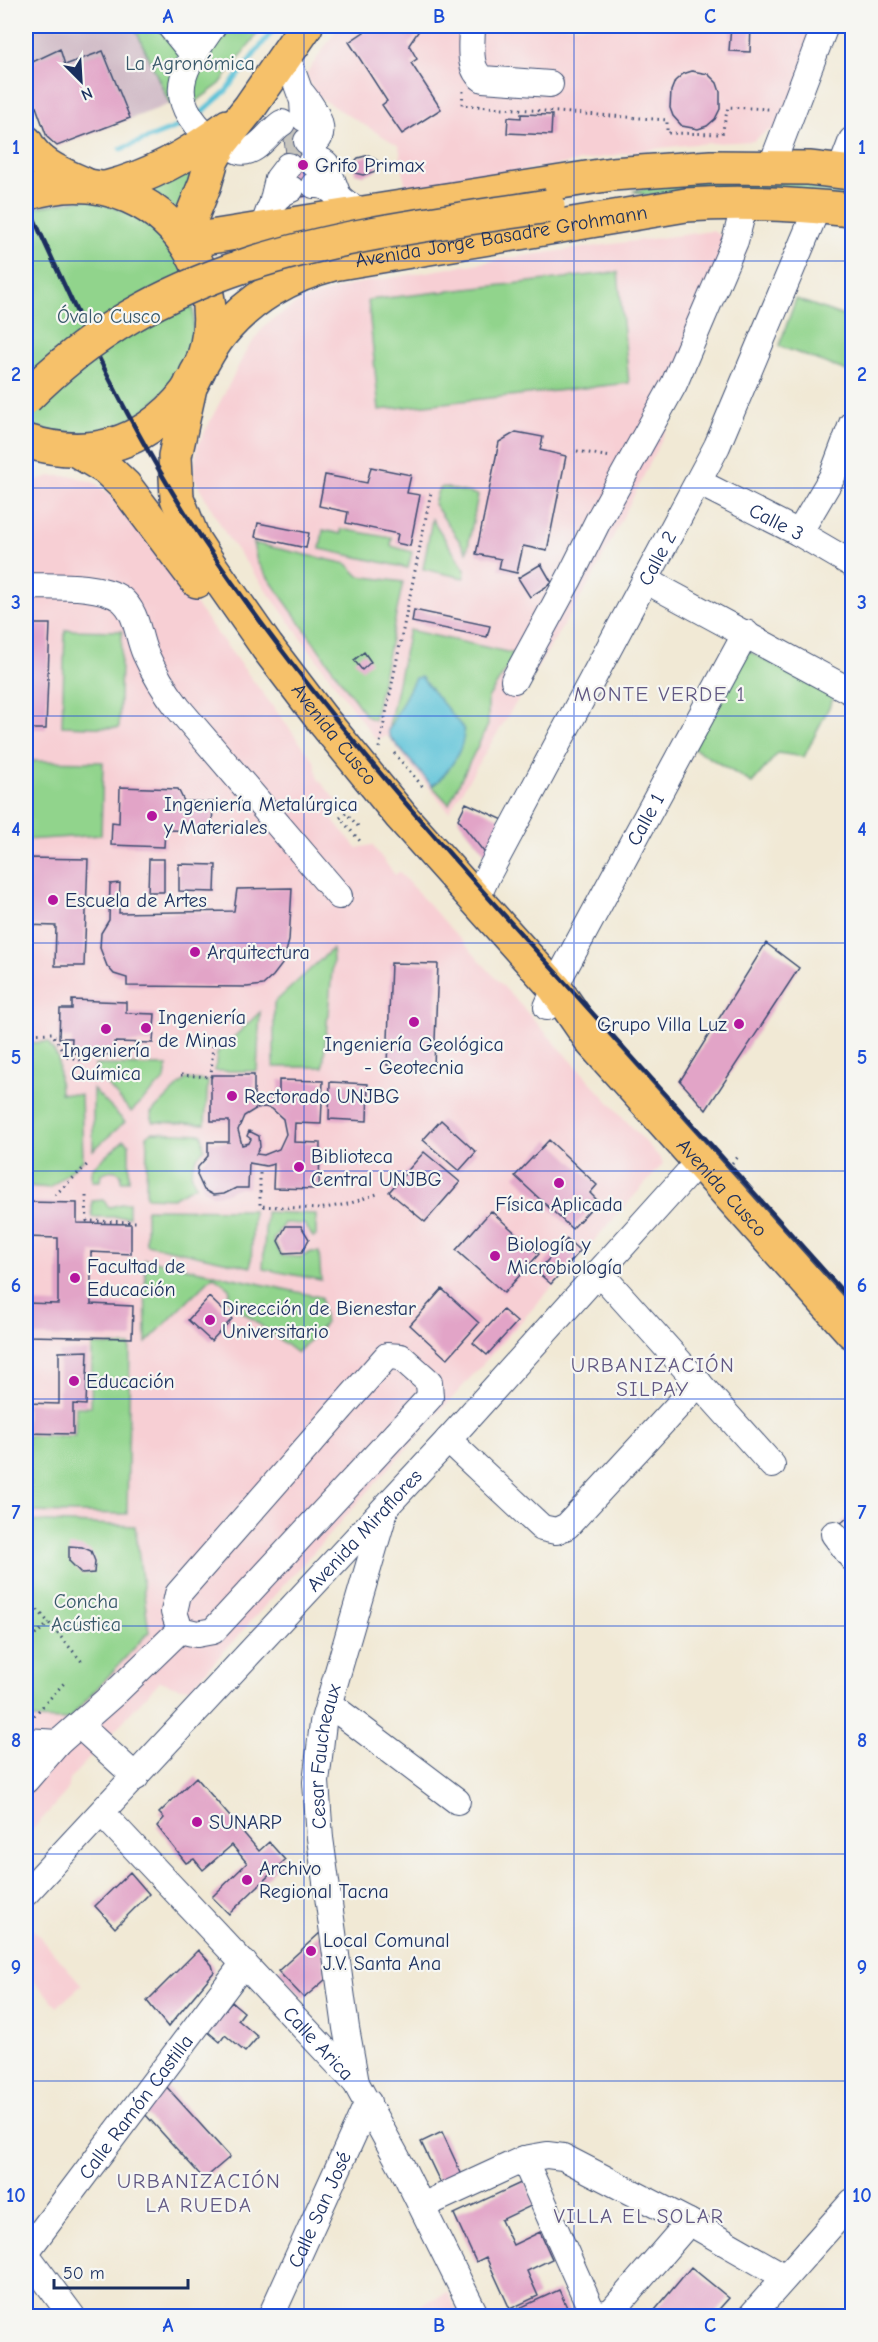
<svg xmlns="http://www.w3.org/2000/svg" width="878" height="2342" font-family="'Comic Neue',sans-serif">
<style>
.built{fill:#f7cfd4}
.industrial{fill:#d2bdc8}
.green{fill:#91d48c;stroke:#568275;stroke-width:1.5}
.water{fill:#5bc2d8;stroke:#3b789b;stroke-width:1.5}
.lines{fill:none;stroke-linecap:round;stroke-linejoin:round}
.stream{stroke:#5bc2d8;stroke-width:5}
.building{fill:#e2a4c7;fill-rule:evenodd}
.minor-tunnel{stroke:#c6c4bd;stroke-width:26;stroke-dasharray:26 13;stroke-linecap:butt}
.minor-casing{stroke:#3b4b70;stroke-width:28}
.major-casing{stroke:#3b4b70;stroke-width:36}
.highway-casing{stroke:#3b4b70;stroke-width:36}
.path{stroke:#3b4b70;stroke-width:3;stroke-dasharray:1.5 4.5;stroke-linecap:butt}
.minor{stroke:#fff;stroke-width:26}
.major{stroke:#f6c16b;stroke-width:33}
.highway{stroke:#f6c16b;stroke-width:33}
.rail{stroke:#1b2f5e;stroke-width:4.5}
.highway-bridge-casing{stroke:#3b4b70;stroke-width:36;stroke-linecap:butt}
.highway-bridge{stroke:#f6c16b;stroke-width:33}
.grid{fill:none;stroke:#1d4ed8;stroke-width:1.5;stroke-opacity:0.55}
.poi-dot{fill:#b5179e;stroke:#f6f6f2;stroke-width:2}
.labels{text-anchor:middle;dominant-baseline:central;stroke-width:4.5;stroke-linejoin:round;paint-order:stroke}
.park-label{font-size:20px;fill:#38586a;stroke:#f6f6f2}
.poi-label{font-size:20px;fill:#1b2f5e;stroke:#f6f6f2;text-anchor:start}
.street-label{font-size:20px;fill:#1b2f5e;stroke:#f6f6f2}
.neighbourhood-label{font-size:21px;letter-spacing:1.5px;fill:#615883;stroke:#f6f6f2}
.neatline{fill:none;stroke:#1d4ed8;stroke-width:2}
.grid-label{font-size:20px;text-anchor:middle;font-weight:bold;fill:#1d4ed8}
</style>
<rect width="100%" height="100%" fill="#f6f6f2"/>
<filter id="ink" filterUnits="userSpaceOnUse"><feTurbulence type="fractalNoise" baseFrequency=".0167" numOctaves="2"/><feDisplacementMap in="SourceGraphic" scale="12" xChannelSelector="R" yChannelSelector="G"/><feConvolveMatrix kernelMatrix="1 2 1 2 8 2 1 2 1" color-interpolation-filters="sRGB"/></filter>
<filter id="wash" filterUnits="userSpaceOnUse"><feTurbulence type="fractalNoise" baseFrequency=".008" numOctaves="4" result="noise"/><feDisplacementMap in="SourceGraphic" scale="24" xChannelSelector="R" yChannelSelector="G"/><feGaussianBlur stdDeviation="1.35" result="paint"/><feColorMatrix in="noise" values="0 0 0 0 0 0 0 0 0 0 0 0 0 0 0 0 0 1.4 0 .05"/><feComposite in="paint" operator="in"/></filter>
<g filter="url(#wash)">
<rect width="100%" height="100%" fill="#f1e9d5"/>
<path class="built" d="M339,26h497l-46,112 -22,-8 -14,11 -60,3 -41,5 -247,41 -7,-44 -84,-51 -9,-21z
M712,231l35,17 -86,193 -68,136 -144,235 -62,-76 -12,3 -147,-201 -35,-62 4,-29 49,-96 19,-26 36,-25 54,-16 166,-28z
M51,476h22l22,7 19,14 200,264 4,18 20,23 -7,16 26,30 15,-3 23,30 4,-3 262,287 2,5 -471,523 -13,1 -19,-7 -91,99 -2,11 -41,46v-1354z
M26,1921l56,64 -25,22 -31,-36z
M447,2292l12,24h-60z"/>
<path class="industrial" d="M26,26h108l36,78 -113,42 -10,-9 -21,-58z"/>
<path class="green" d="M134,26h129l-43,58 -30,22 -20,-2z
M197,158l-12,61 -11,-11 -31,-23z
M782,180l70,8v12l-150,-8 -58,3 -10,-4 44,-10z
M88,199c17,6 36,10 52,19 8,4 15,15 22,22 87,91 -21,233 -136,183v-214z
M618,272l11,111 -250,27 -11,-110z
M796,299l56,20v54l-73,-27z
M443,487l35,8 -11,57 -33,-48 4,-14z
M432,519l33,51 -1,8 -41,-9z
M341,529l51,9 -1,8 21,6 -4,16 -88,-19 3,-19 18,4z
M253,543l94,21 12,12 44,6 -29,138 -8,-4 -109,-154z
M65,630l57,1 -3,97 -57,-2z
M409,630l107,24 -28,44v27l-39,79 -17,-18 8,-6 -52,-49z
M747,650l87,47 -30,60 -26,-4 -26,30 -59,-35z
M26,761l77,1 -2,73 -75,5z
M332,949l1,11 -10,107h-49v-64z
M260,1012l-3,59h-42l2,-18z
M48,1042l10,16 2,35 21,2 2,65 -33,28 -24,-2v-143z
M95,1065l72,1 -2,13 -34,33 -34,-39z
M186,1079l22,2 -3,43 -52,-2 -2,-9z
M93,1089l32,33 -32,28z
M152,1132l50,2 2,15c-10,10 -18,22 -8,36l-23,13 -27,-1 1,-61z
M124,1140l5,4v37h-8v-7c-7,-5 -12,-4 -20,0l-1,7h-8v-13z
M103,1200l6,7c8,-1 12,-4 20,-4v14h-37v-16z
M146,1209l107,1 -2,57 -105,-23z
M266,1212l50,2v22l-3,1 -9,-13 -20,-1 -11,17 9,16 19,1 10,-5h8l2,28 -58,-11z
M145,1259l176,38 4,27 -28,29 -71,-54 4,-7 -1,-4 -16,-12 -67,67z
M92,1345l38,1 -3,168 -101,-2v-76h49l1,-29h15z
M26,1521l109,5 14,106 -81,88 -42,-1z"/>
<path class="water" d="M421,677l43,52c1,20 -16,45 -32,57l-42,-49 -2,-6 27,-53z"/>
<g class="lines">
<path class="stream" d="M200,114l26,-23 50,-65
M121,149l61,-24"/>
</g>
<g id="blocks">
<path class="building" d="M373,26h49l-13,19 8,14 -6,4 30,46 -39,25 -20,-29 5,-4 -38,-59z
M731,26h20l-1,26 -21,-1z
M60,49l5,16 38,-14 27,67 -73,28 -10,-9 -21,-58v-14z
M692,71l16,3 9,9 3,9v17l-5,10 -8,7 -9,3 -16,-3 -9,-10 -3,-8 1,-17 4,-10 8,-7z
M521,114l31,1 -1,20 -44,-2 1,-16 13,1z
M303,115l13,80 -23,3 -12,-80z
M369,155l9,6 -2,10 -13,4 -8,-2 -2,-10 5,-5z
M516,432l27,5 -3,13 26,6 -19,95 -24,-5 -6,27 -18,-4 2,-10 -25,-5 23,-112z
M371,467l40,8 -4,18 13,2 -10,51 -14,-3 2,-9 -52,-11 2,-11 -29,-6 6,-31 42,8z
M258,523l51,10 -3,15 -51,-11z
M541,564l11,19 -22,14 -12,-19z
M414,610l76,16 -3,11 -75,-15z
M26,624h24l-4,105h-20z
M364,652l7,10 -9,8 -8,-10z
M120,787l58,2 6,12 29,1 -1,29 -47,-1 -1,17 -53,-2 1,-23 7,1z
M466,803l42,19 -21,34 -29,-37z
M26,858l62,1 -4,107h-29l1,-40 -30,-1z
M149,859h15v33h-16z
M179,864l37,1 -1,27 -36,-1z
M120,883l-1,30 115,-2 3,-22 55,-1 -3,53 -6,22 -10,13 -10,9 -16,2 -120,-1v-8l-13,-4 -7,-8 -7,-18 1,-15 8,-13 1,-36z
M766,943l33,25 -93,142 -26,-29z
M391,963l47,1 -4,102 -47,-1z
M72,1000l54,2v11l29,1 -2,29 -39,-1 -1,13 -42,-2 1,-15h-13l1,-29h12z
M211,1075h43v23h16l9,3v-21l44,1 -2,43 -26,-1 -1,19 26,1 -1,46 -46,-1 1,-24 -8,2 -17,-3 -1,25h-12l-12,6 -11,1 -9,-5 -7,-15 1,-8 10,-11v-14h21v-21h-18zM265,1107l7,2 11,10 3,15 -7,15 -15,6 -8,-1 4,-7 -1,-11 -10,-5 -2,5 4,3 -2,4 -7,2 -4,-15 6,-14 13,-8z
M330,1082l38,2 -1,37 -38,-2z
M441,1120l35,32 -17,19 -36,-31z
M549,1140l48,45 -7,8 8,8 -26,28 -57,-53z
M424,1152l36,30 -35,40 -36,-30z
M26,1202l51,1v20l54,1v30l-40,-2v52l42,2 -1,32 -106,-2v-33l32,1v-66l-32,-1z
M491,1211l48,43 -35,39 -48,-43z
M286,1226h15l8,13 -7,13 -18,1 -6,-12z
M567,1239l13,12 -29,33 -14,-12z
M442,1289l37,34 -32,36 -37,-34z
M209,1297l23,22 -21,22 -23,-21z
M503,1310l14,12 -30,33 -14,-12z
M88,1351l-2,54 -13,-1v30l-47,-1v-30l33,1v-52z
M852,1514v23l-11,-14z
M69,1546l13,1 9,4 4,10 -1,12 -12,1 -13,-13z
M196,1777l63,74 10,-9 16,18 -56,54 -17,-17 35,-34 -15,-18 -29,25 -9,-11 -8,4 -29,-37 7,-8 -5,-5z
M130,1872l19,22 -34,34 -20,-22z
M321,1932l5,47 -22,19 -26,-27z
M198,1950l14,15 2,7 -46,55 -21,-26z
M232,2002l12,10 -6,8 20,17 -13,15 -20,-17 -5,7 -13,-11z
M164,2084l66,73 -26,22 -60,-66z
M442,2132l20,43 -21,9 -20,-42z
M525,2181l10,23 -34,16 12,25 27,-13 12,27 -25,12 11,25 -28,13 -24,-52 -10,5 -22,-48z
M691,2267l38,31 -16,18h-63z
M559,2290l12,26h-53l-3,-6z"/>
</g>
</g>
<g filter="url(#ink)">
<use href="#blocks" fill-opacity="0" stroke="#3b4b70" stroke-width="1.5"/>
<g class="lines">
<path class="minor-tunnel" d="M285,144l22,-3"/>
<defs>
<g id="minor">
<path d="M170,26l23,28"/>
<path d="M472,26c0,17 -5,43 11,53l67,5"/>
<path d="M286,54l17,47 1,17"/>
<path d="M303,95c9,11 22,29 16,43l-12,3"/>
<path d="M210,139c-47,-43 -28,-69 3,-113"/>
<path d="M222,142c6,3 12,7 17,9 17,5 31,-21 43,-28"/>
<path d="M311,162l11,-1 4,3 11,29"/>
<path d="M771,167l54,-141"/>
<path d="M840,172l12,-32"/>
<path d="M314,185c19,-1 23,14 37,21 5,3 12,5 18,8"/>
<path d="M273,200l5,-21 10,-13"/>
<path d="M244,232l21,-9c5,-18 9,-27 26,-34"/>
<path id="s1" d="M698,482l101,51 53,31"/>
<path d="M799,533l33,-56 20,-53"/>
<path d="M645,580l207,112"/>
<path d="M26,586c26,1 73,-3 95,13 17,14 16,36 24,54 9,20 20,38 33,55l161,188"/>
<path d="M514,680l55,-101 29,-58 76,-137 61,-143 10,-38"/>
<path id="s2" d="M476,900l11,-24 230,-430 101,-240"/>
<path id="s3" d="M547,1007l16,-36 183,-338"/>
<path d="M600,1273l172,192"/>
<path d="M387,1356l14,1 28,25 1,15 -217,234 -16,3 -17,-4 -6,-18 4,-18z"/>
<path d="M448,1440l94,88 14,3 11,-5 132,-143"/>
<path d="M834,1534l18,24"/>
<path d="M329,1704l128,97"/>
<path d="M79,1725l57,52"/>
<path d="M26,1741l32,2"/>
<path d="M26,1780l32,-37 58,-51 64,-62"/>
<path id="s4" d="M102,1813l254,270 46,84 74,149"/>
<path id="s5" d="M26,1893l422,-453 251,-279"/>
<path id="s6" d="M356,2083l-10,-55 -26,-190 -4,-56 7,-59 62,-213"/>
<path d="M524,2159l66,148c7,8 14,8 23,3l76,-88"/>
<path d="M422,2206l102,-47 23,-4 16,2 126,65 96,55"/>
<path id="s7" d="M26,2252l218,-289"/>
<path d="M26,2254l46,62"/>
<path id="s8" d="M271,2316l97,-214"/>
<path d="M751,2316l101,-114"/>
</g>
<g id="major">
<path d="M26,142c11,23 36,32 58,42"/>
<path d="M106,188c46,-12 85,-34 122,-62"/>
<path d="M183,238l22,-54 7,-24 10,-18 28,-35 56,-81"/>
<path id="s9" d="M191,383l-16,73 2,42 17,43 17,26 56,80 54,71 80,98 154,172 38,55 259,289"/>
<path d="M76,450l30,18 19,18 72,95"/>
</g>
<g id="highway">
<path d="M26,194c155,-51 254,146 122,234 -38,25 -81,26 -122,13"/>
<path d="M185,241l427,-67 99,-7 98,1 43,5"/>
<path id="s10" d="M196,374c8,-13 15,-28 25,-40 28,-35 69,-59 112,-70l353,-59c55,-4 111,-1 166,5"/>
</g>
</defs>
<use href="#minor" class="minor-casing"/>
<use href="#major" class="major-casing"/>
<use href="#highway" class="highway-casing"/>
<path class="path" d="M463,91l-1,14 205,15v13l55,1 6,-27 41,2
M577,451l34,6
M379,748l52,-256
M394,753l30,35
M358,826l-12,-13 -6,5 20,23
M26,1034l26,-1 14,23 14,4
M181,1075l30,2 2,-36
M732,1163l7,-7
M260,1173v33l59,3 29,-5 29,-10
M55,1195l33,-31
M86,1196l1,25 49,1
M26,1596l57,67
M26,1643l23,-20
M30,1720l36,-39"/>
<use href="#minor" class="minor"/>
<use href="#major" class="major"/>
<use href="#highway" class="highway"/>
<path class="rail" d="M26,201c52,116 106,234 177,339 105,157 230,297 356,436 98,109 196,217 293,326"/>
<defs>
<path id="highway-bridge" d="M26,398c144,-147 329,-162 522,-192"/>
</defs>
<use href="#highway-bridge" class="highway-bridge-casing"/>
<use href="#highway-bridge" class="highway-bridge"/>
</g>
</g>
<path class="grid" d="M304,26v2290M574,26v2290M26,261h826M26,488h826M26,716h826M26,943h826M26,1171h826M26,1399h826M26,1626h826M26,1854h826M26,2081h826"/>
<g class="poi-dot">
<circle cx="303" cy="165" r="6"/>
<circle cx="152" cy="816" r="6"/>
<circle cx="53" cy="900" r="6"/>
<circle cx="195" cy="952" r="6"/>
<circle cx="414" cy="1022" r="6"/>
<circle cx="739" cy="1024" r="6"/>
<circle cx="146" cy="1028" r="6"/>
<circle cx="106" cy="1029" r="6"/>
<circle cx="232" cy="1096" r="6"/>
<circle cx="299" cy="1167" r="6"/>
<circle cx="559" cy="1183" r="6"/>
<circle cx="495" cy="1256" r="6"/>
<circle cx="75" cy="1278" r="6"/>
<circle cx="210" cy="1320" r="6"/>
<circle cx="74" cy="1381" r="6"/>
<circle cx="197" cy="1822" r="6"/>
<circle cx="247" cy="1880" r="6"/>
<circle cx="311" cy="1951" r="6"/>
</g>
<g class="labels">
<g class="park-label">
<text x="190" y="63">La Agronómica</text>
<text x="109" y="316">Óvalo Cusco</text>
<text x="86" y="1601">Concha<tspan x="86" dy="23">Acústica</tspan></text>
</g>
<g class="poi-label">
<text x="315" y="165">Grifo Primax</text>
<text x="164" y="804">Ingeniería Metalúrgica<tspan x="164" dy="23">y Materiales</tspan></text>
<text x="65" y="900">Escuela de Artes</text>
<text x="207" y="952">Arquitectura</text>
<text x="158" y="1017">Ingeniería<tspan x="158" dy="23">de Minas</tspan></text>
<text x="727" y="1024" text-anchor="end">Grupo Villa Luz</text>
<text x="414" y="1044" text-anchor="middle">Ingeniería Geológica<tspan x="414" dy="23">- Geotecnia</tspan></text>
<text x="106" y="1050" text-anchor="middle">Ingeniería<tspan x="106" dy="23">Química</tspan></text>
<text x="244" y="1096">Rectorado UNJBG</text>
<text x="311" y="1156">Biblioteca<tspan x="311" dy="23">Central UNJBG</tspan></text>
<text x="559" y="1204" text-anchor="middle">Física Aplicada</text>
<text x="507" y="1244">Biología y<tspan x="507" dy="23">Microbiología</tspan></text>
<text x="87" y="1266">Facultad de<tspan x="87" dy="23">Educación</tspan></text>
<text x="222" y="1308">Dirección de Bienestar<tspan x="222" dy="23">Universitario</tspan></text>
<text x="86" y="1381">Educación</text>
<text x="209" y="1822">SUNARP</text>
<text x="259" y="1868">Archivo<tspan x="259" dy="23">Regional Tacna</tspan></text>
<text x="323" y="1940">Local Comunal<tspan x="323" dy="23">J.V. Santa Ana</tspan></text>
</g>
<g class="street-label">
<text stroke="none"><textPath href="#s10" startOffset="352">Avenida Jorge Basadre Grohmann</textPath></text>
<text stroke="none"><textPath href="#s1" startOffset="88">Calle 3</textPath></text>
<text stroke="none"><textPath href="#s2" startOffset="387">Calle 2</textPath></text>
<text stroke="none"><textPath href="#s9" startOffset="402">Avenida Cusco</textPath></text>
<text stroke="none"><textPath href="#s3" startOffset="212">Calle 1</textPath></text>
<text stroke="none"><textPath href="#s9" startOffset="999">Avenida Cusco</textPath></text>
<text stroke="none"><textPath href="#s5" startOffset="496">Avenida Miraflores</textPath></text>
<text stroke="none"><textPath href="#s6" startOffset="330">Cesar Faucheaux</textPath></text>
<text stroke="none"><textPath href="#s4" startOffset="316">Calle Arica</textPath></text>
<text stroke="none"><textPath href="#s7" startOffset="182">Calle Ramón Castilla</textPath></text>
<text stroke="none"><textPath href="#s8" startOffset="117">Calle San José</textPath></text>
</g>
<g class="neighbourhood-label">
<text x="660" y="694">MONTE VERDE 1</text>
<text x="653" y="1365">URBANIZACIÓN<tspan x="653" dy="24">SILPAY</tspan></text>
<text x="199" y="2181">URBANIZACIÓN<tspan x="199" dy="24">LA RUEDA</tspan></text>
<text x="639" y="2216">VILLA EL SOLAR</text>
</g>
</g>
<rect width="878" height="2342" fill="none" stroke="#f6f6f2" stroke-width="66"/>
<g transform="translate(81 81) rotate(156)" stroke="#f6f6f2" stroke-width="4.5" paint-order="stroke">
<path d="M0-4.5L10 22L0 15L-10 22Z" fill="#1b2f5e"/>
<text y="-9" font-size="16" font-weight="bold" text-anchor="middle" fill="#1b2f5e">N</text>
</g>
<path d="M54 2279v9h134v-9" fill="none" stroke="#1b2f5e" stroke-width="3"/>
<text x="63" y="2279" font-size="18" fill="#1b2f5e" stroke="#f6f6f2" stroke-width="4.5" paint-order="stroke">50 m</text>
<rect x="33" y="33" width="812" height="2276" class="neatline"/>
<g class="grid-label">
<text x="168" y="23">A</text>
<text x="439" y="23">B</text>
<text x="710" y="23">C</text>
<text x="16" y="154">1</text>
<text x="862" y="154">1</text>
<text x="16" y="381">2</text>
<text x="862" y="381">2</text>
<text x="16" y="609">3</text>
<text x="862" y="609">3</text>
<text x="16" y="836">4</text>
<text x="862" y="836">4</text>
<text x="16" y="1064">5</text>
<text x="862" y="1064">5</text>
<text x="16" y="1292">6</text>
<text x="862" y="1292">6</text>
<text x="16" y="1519">7</text>
<text x="862" y="1519">7</text>
<text x="16" y="1747">8</text>
<text x="862" y="1747">8</text>
<text x="16" y="1974">9</text>
<text x="862" y="1974">9</text>
<text x="16" y="2202">10</text>
<text x="862" y="2202">10</text>
<text x="168" y="2332">A</text>
<text x="439" y="2332">B</text>
<text x="710" y="2332">C</text>
</g>
</svg>
